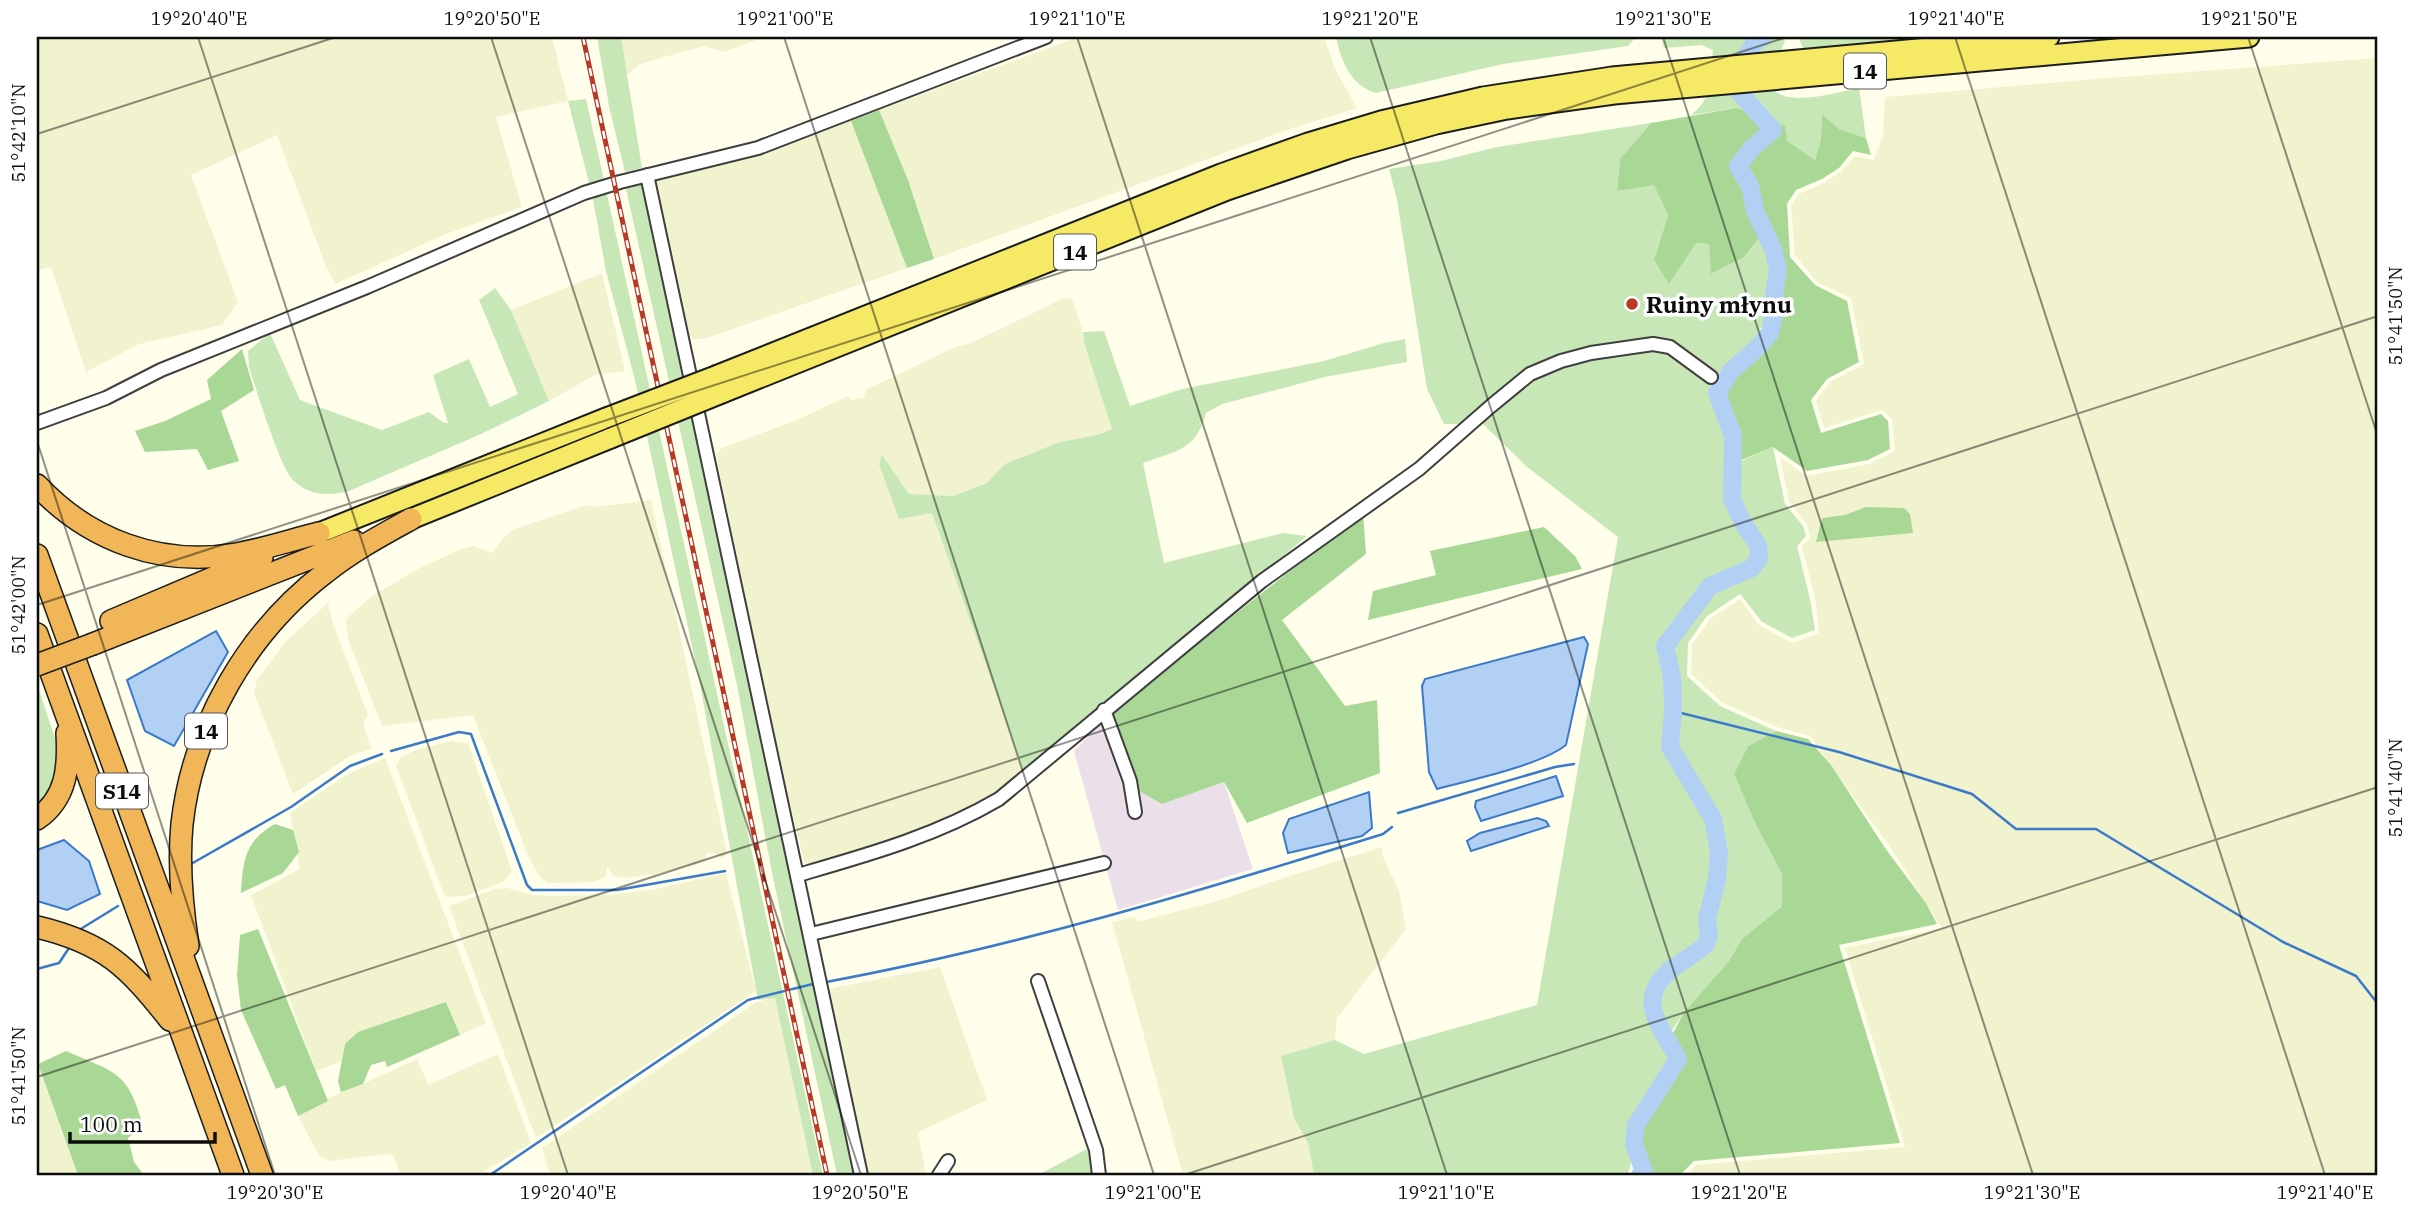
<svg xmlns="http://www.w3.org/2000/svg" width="2415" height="1212" font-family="'IBM Plex Serif',serif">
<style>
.industrial{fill:#ebe0ea}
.farmland{fill:#f0f3cd}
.green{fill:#c8e7b6}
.forest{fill:#a9d896}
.water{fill:#b2d0f4;stroke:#3b79c9;stroke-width:2}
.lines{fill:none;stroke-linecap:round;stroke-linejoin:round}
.stream{stroke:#3b79c9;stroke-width:2.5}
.river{stroke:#b2d0f4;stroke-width:18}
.street-casing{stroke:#3f3f3f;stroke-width:16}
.primary-casing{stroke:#1d1d1d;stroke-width:23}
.highway-casing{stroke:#1d1d1d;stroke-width:24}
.street{stroke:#fff;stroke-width:12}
.primary{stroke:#f5e965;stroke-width:19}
.highway{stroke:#f0b657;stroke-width:21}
.rail-casing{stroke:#b83928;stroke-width:5}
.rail{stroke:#fff;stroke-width:2.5;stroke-dasharray:8;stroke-linecap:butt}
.primary-bridge-casing{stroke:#1d1d1d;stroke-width:23;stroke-linecap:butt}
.highway-bridge-casing{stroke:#1d1d1d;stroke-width:24;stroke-linecap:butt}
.primary-bridge{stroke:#f5e965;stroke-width:19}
.highway-bridge{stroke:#f0b657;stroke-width:21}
.ticks{fill:none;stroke:#0c0c0c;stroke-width:2;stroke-opacity:0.45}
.poi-dot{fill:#b83928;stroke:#fff;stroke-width:2.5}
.labels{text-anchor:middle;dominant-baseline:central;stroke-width:7;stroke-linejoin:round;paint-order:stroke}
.shield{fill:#fff;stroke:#555;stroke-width:2}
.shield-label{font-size:21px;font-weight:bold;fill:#0c0c0c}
.poi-label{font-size:23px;font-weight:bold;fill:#0c0c0c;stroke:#fff;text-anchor:start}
.neatline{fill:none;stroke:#0c0c0c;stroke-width:2.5}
.ticks-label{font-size:18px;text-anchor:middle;fill:#0c0c0c}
</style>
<rect width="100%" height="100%" fill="#fefeeb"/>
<path class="industrial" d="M1113,711l49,93 62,-22 29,87 -135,41 -44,-159z"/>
<path class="farmland" d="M37,37h515l16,64 -72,16 26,90 -76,27 -111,50 -10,-20 -48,-129 -86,40 47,127 -16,23 -83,19 -53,28 -35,-105 -14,3z
M621,37h144l-42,15 -20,-6 -63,18 -14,12z
M1079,37h245l11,32 22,39 -73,23 -350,128 -26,-79 -29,-70z
M2378,58v1117h-692l10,-10 209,-18 -60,-199 97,-20 -53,-83 -60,-81 -18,-28 -34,-9 -54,-24 -32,-29 1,-29 18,-26 30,-20 19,26 33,18 27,-10 -4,-35 -13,-51 8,-10 -3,-13 -18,-22 -9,-45 26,19 63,-12 26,-13 -3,-32 -10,-9 -58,18 -8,-27 14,-19 34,-18 -13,-66 -34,-16 -22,-27 -4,-50 8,-11 25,-11 18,-12 13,-15 19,4 9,-24 2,-39 223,-19z
M851,121l56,147 -203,71h-11l-8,-13 -32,-147 77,-17 60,-18z
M602,273l23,98 -30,4 -46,26 -38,-91z
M1064,298l8,1 11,33 1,10 29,86 -16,7 -37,7 -55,22 -18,19 -34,13 -44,-2 -10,-15v40l33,-6 92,259 -27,22 -42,24 -71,26 -77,21 -3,-4 -29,-118 -59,-288 6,-7 75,-28 51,-24 3,4 13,-2 2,-8 89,-43 14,-3z
M651,500l76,353 -4,5 -10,-5h-6l-3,9 -48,12 -31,4 -11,-2 -7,-10 -1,11 -13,5 -45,1 -7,-5 -12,-20 -56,-143 -91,11 -34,-87 -2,-20 26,-23 44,-26 45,-21 13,-3 18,7 11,-15 11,-9 73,-24 9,2z
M328,603l4,18 36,94 -5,9 8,25 -21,7 -57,38 -39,-101 3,-13 29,-39z
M451,741l17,2 44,128 -7,10 -40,15 -20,1 -49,-131 5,-9 17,-8z
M385,758l101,265 -26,12 -14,-33 -101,42 -3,17 -26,10 -65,-176 49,-26 -10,-56 58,-39z
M1382,847l1,10 16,34 7,38 -69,89 -2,22 -54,16 13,62 14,25 6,32h-131l-71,-253 23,-5 2,5 84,-22 50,-18z
M726,873l30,118 -220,147 -87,-232 46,-17 12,-1 26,7 18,1 59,-1 41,-5z
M940,967l47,133 -69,32 8,43h-62l-36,-186z
M775,997l38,178h-263l-8,-27 213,-145z
M498,1054l33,89 -53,32h-77l-8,-20 -7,-1 -58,7 -9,-6 -21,-39 43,-24 22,-8 54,-25 11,26z
M37,1063l1,1 40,111h-41z"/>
<path class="green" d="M597,37h24l21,131 -17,4 -16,-66z
M1336,37h300l-8,9 -125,18 -127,29c-25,-7 -35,-32 -40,-56z
M1661,37h125l-4,11 -8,42c15,17 64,2 85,-2l7,50 -27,-9 -17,-15 -1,25 -6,21 -79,-52 -45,7c23,-17 19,-39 22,-65l-12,-5 -37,3z
M1798,37h154l-148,13z
M586,99l237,1076h-10l-38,-177 -17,2 -59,-321 -64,-299 -29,-109 -14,-77 -24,-93z
M1651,123l-31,36 -3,32 37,-7 14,31 -14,45 15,23 26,-40 14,1 3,30 31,-16 16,-23 10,18 1,16 -6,55 -13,18 -25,24 -13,20 -3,11 16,42 2,63 26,48 -4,12 -43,22 -43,55 -3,12 9,51 -2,56 39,61 4,20 2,34 -10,37 -1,15 3,10c-14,22 -42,28 -53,53 -13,27 14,40 16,65 2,25 -27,44 -36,65 -9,22 6,36 -5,57h-313l-6,-32 -14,-25 -13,-62 54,-16 29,14 173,-49 81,-468 -92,-71 -43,-42h-39l-17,-35 -30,-189 -8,-31 52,-8 56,-14z
M637,183l6,3 3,5 39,201 43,169 51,266 39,159 38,189h-19l-65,-302 -35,-188 -111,-496 7,-2 -1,-3z
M495,288l16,22 38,91 -68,33 -132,57c-21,5 -40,5 -56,-11 -13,-12 -37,-92 -44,-113l-1,-16 22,-18 30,67 82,30 47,-18 15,11h4l-15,-48 36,-16 21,48 28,-13 -39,-94z
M1104,331l26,75 52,-17 142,-28 60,-18 21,-4 2,23 -82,15 -103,27 -16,9c-10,38 -31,38 -63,50l21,100 119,-30 24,3 -283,236 -92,-259 -33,6 -20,-55 3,-9 27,39 44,2 34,-13 18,-19 55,-22 37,-7 15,-6 -28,-87 -1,-10z
M1773,447l12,57 18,22 3,10 -9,10 13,53 5,31 -23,8 -30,-16 -22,-28 -33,22 -19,27 -1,33 33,30 56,25 -28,15 -14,28 21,49 27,51v32l-40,33 -13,22 -45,51 -15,23 -14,-27 2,-16 19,-24 24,-15 9,-10 4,-7 -3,-18 10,-39 2,-28 -5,-32 -44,-72 4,-36v-33l-7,-31 36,-51 49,-29 8,-9c-2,-21 -18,-35 -25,-55 -3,-11 1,-27 2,-39l1,-3z
M37,684l21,63 -3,39 -18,23z
M1087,1149l4,10v16h-53z"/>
<path class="forest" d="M1736,108l49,18 2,15 28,19 6,-21 1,-25 17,15 27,9 5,17 -18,-4 -14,17 -17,11 -26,11 -9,14 3,53 25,28 32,16 12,61 -32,17 -16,21 10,33 60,-19 7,7 2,28 -22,11 -61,11 -34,-24 -39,16 -1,-27 -16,-43 14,-22 26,-23 13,-15 6,-29 -2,-9 4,-25 -4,-19 -10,-20 -21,27 -32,16 -2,-30 -13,-1 -27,41 -15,-24 14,-45 -14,-30 -37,6 3,-32 31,-36z
M879,110l29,70 26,79 -27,9 -56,-147z
M242,349l12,41 -33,21 18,50 -31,9 -11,-21 -52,3 -10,-21 30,-10 46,-22 -4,-19z
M1866,507l38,1 6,6 3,19 -97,9 6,-24 23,-3z
M1363,513l3,41 -84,66 63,86 32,-6 3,73 -133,50 -23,-41 -62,22 -23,-13 -26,-80z
M1544,527l31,29 7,13 -214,51 5,-29 63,-16 -6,-24z
M1776,731l32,8 23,26 54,83 41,55 11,21 -98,21 61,198 -206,18 -14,14h-40l4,-3 -10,-28 2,-19 42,-66 -9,-18 15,-29 45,-51 13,-22 40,-33v-32l-27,-51 -21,-49 14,-28z
M275,824l18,6 6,22 -16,21 -42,20c2,-33 4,-52 34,-69z
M258,929l70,172 -30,15 -13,-31 -9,4 -35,-79 -4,-35 3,-40z
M446,1002l14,33 -73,32 -2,-6 -14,4 -8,19 -22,8 -3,-11 7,-37 13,-12z
M66,1051c49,22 62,19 77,75l-15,12 6,24 10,13h-66l-40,-111z"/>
<path class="water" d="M216,631l12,21 -54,94 -29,-15 -18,-51z
M1584,637l4,7 -22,101c-25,20 -95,35 -129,44l-8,-17 -7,-86 3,-7z
M1556,776l7,20 -82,25 -6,-14 1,-6z
M1369,792l3,36 -10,8 -74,17 -5,-20 6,-14z
M1537,818l9,3 3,5 -78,25 -4,-10 13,-8z
M64,840l25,21 11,33 -33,16 -30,-9v-51z"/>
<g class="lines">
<path class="stream" d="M1673,711l166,41 133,42 44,35h80l187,113 73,34 22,28
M391,751l68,-19 12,2 56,151 5,5h85l108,-19
M1398,813l157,-46 19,-3
M191,864l100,-57 59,-41 32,-12
M79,930l39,-24
M37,969l22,-6 10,-15
M826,982c189,-35 374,-91 557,-148l9,-7
M490,1175l258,-175 65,-16"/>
<path class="river" d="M1640,1175l4,-3 -10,-28 2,-19 42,-66c-16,-32 -44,-57 -8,-89 11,-9 25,-15 36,-26l3,-8 -2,-17 10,-40 2,-27 -6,-33 -43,-72 3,-36 -1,-34 -7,-31 45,-60 42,-18 7,-10 -1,-13 -14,-20 -12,-26 1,-63 -16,-43 14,-22 26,-23 13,-15 6,-29 -2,-9 4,-25 -4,-19 -19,-40 -5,-25 -12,-20 14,-18 21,-18 -36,-40c4,-20 8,-43 26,-53"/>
<defs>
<path id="street" d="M647,175l214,1000
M37,423l69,-25 55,-28 206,-83 217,-94 36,-11 138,-34 288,-111
M1104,710l26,71 5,31
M798,875c69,-20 138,-39 201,-76l263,-218 157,-112 72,-63 39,-32 31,-13 30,-8 62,-9 17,3 41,30
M811,934l293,-71
M1038,981l58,169 3,25
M939,1175l9,-14"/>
<path id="primary" d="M718,375l503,-201 87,-31 73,-22 102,-24 129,-20 437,-40
M722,393l505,-203 120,-41 89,-25 71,-15 107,-15 635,-57
M411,519l200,-81
M319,533l287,-115"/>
<path id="highway" d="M37,485c51,55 123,82 199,69 28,-5 55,-14 83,-21
M37,555l225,620
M111,621l151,-64
M37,634l196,541
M93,644l261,-103
M37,819c30,-21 32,-52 30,-86
M37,927c68,16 91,40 133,93
M188,946c-6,-40 -10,-81 -6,-122 11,-98 65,-192 144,-252 26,-21 56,-37 85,-53"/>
</defs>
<use href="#street" class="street-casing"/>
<use href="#primary" class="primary-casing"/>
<use href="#highway" class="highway-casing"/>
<use href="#street" class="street"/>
<use href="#primary" class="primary"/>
<use href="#highway" class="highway"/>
<defs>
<path id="rail" d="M583,37l244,1138"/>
</defs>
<use href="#rail" class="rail-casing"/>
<use href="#rail" class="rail"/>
<defs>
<path id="primary-bridge" d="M606,418l112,-43
M611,438l111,-45"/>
<path id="highway-bridge" d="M37,665l56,-21"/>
</defs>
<use href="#primary-bridge" class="primary-bridge-casing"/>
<use href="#highway-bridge" class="highway-bridge-casing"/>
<use href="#primary-bridge" class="primary-bridge"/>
<use href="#highway-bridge" class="highway-bridge"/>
</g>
<path class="ticks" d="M198,37l370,1138M491,37l370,1138M784,37l370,1138M1077,37l370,1138M1370,37l370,1138M1663,37l370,1138M1955,37l370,1138M2248,37l130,400M37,134l299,-97M37,441l238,734M37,605l1750,-568M37,1077l2341,-761M1184,1175l1194,-388"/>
<circle class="poi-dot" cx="1632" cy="304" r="7"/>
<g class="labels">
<g class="shield">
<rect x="1844" y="53.5" width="42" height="35" rx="5"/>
<rect x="1054" y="234.5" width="42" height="35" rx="5"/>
<rect x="185" y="713.5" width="42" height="35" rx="5"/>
<rect x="96" y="773.5" width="52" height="35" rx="5"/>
</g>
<g class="shield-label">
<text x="1865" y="71">14</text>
<text x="1075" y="252">14</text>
<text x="206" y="731">14</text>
<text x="122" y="791">S14</text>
</g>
<g class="poi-label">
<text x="1646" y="304">Ruiny młynu</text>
</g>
</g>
<rect width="2415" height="1212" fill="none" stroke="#ffffff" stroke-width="77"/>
<path d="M70 1132v10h145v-10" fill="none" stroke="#0c0c0c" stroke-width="3.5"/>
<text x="80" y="1132" font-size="21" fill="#0c0c0c" stroke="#ffffff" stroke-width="5" paint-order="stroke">100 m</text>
<rect x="38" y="38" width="2338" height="1136" class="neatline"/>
<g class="ticks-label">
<text x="199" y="25">19°20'40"E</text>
<text x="492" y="25">19°20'50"E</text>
<text x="785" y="25">19°21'00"E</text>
<text x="1077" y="25">19°21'10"E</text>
<text x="1370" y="25">19°21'20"E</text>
<text x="1663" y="25">19°21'30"E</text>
<text x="1956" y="25">19°21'40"E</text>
<text x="2249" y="25">19°21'50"E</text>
<text transform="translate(19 133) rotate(-90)" y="6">51°42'10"N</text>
<text transform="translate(2396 316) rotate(-90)" y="6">51°41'50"N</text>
<text transform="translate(19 605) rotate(-90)" y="6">51°42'00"N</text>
<text transform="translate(2396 788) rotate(-90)" y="6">51°41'40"N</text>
<text transform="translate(19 1076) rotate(-90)" y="6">51°41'50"N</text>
<text x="275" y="1199">19°20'30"E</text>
<text x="568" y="1199">19°20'40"E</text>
<text x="860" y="1199">19°20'50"E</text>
<text x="1153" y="1199">19°21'00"E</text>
<text x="1446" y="1199">19°21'10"E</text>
<text x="1739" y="1199">19°21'20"E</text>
<text x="2032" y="1199">19°21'30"E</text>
<text x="2325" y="1199">19°21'40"E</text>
</g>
</svg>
